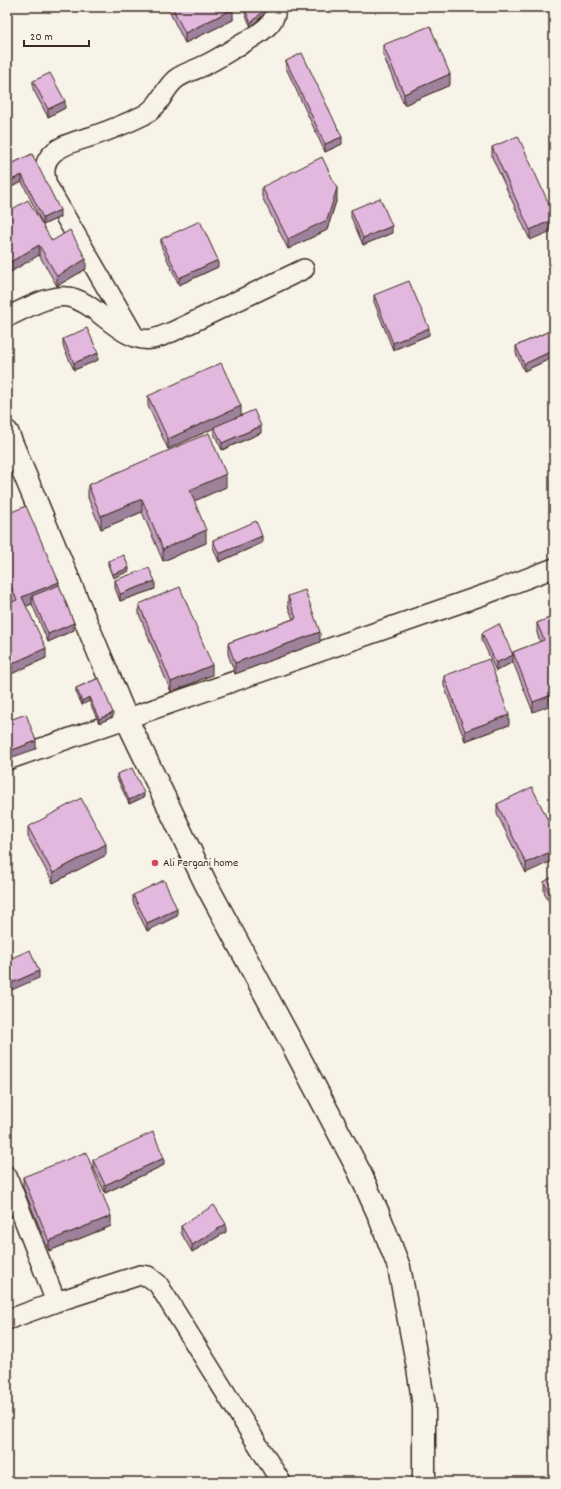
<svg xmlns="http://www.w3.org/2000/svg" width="561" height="1489" font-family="Dekko,sans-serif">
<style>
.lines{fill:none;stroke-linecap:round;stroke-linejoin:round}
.street-casing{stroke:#3b2a1e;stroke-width:22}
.secondary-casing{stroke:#3b2a1e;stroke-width:25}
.street{stroke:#f7f3e8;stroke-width:19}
.secondary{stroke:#f7f3e8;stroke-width:22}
.wall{fill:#c29ebf;stroke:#3b2a1e}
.shaded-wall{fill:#9e819b;stroke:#3b2a1e}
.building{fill:#e2b8de;stroke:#3b2a1e}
.poi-dot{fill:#d1495b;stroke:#f7f3e8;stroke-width:1.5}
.labels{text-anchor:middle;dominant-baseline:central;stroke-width:3;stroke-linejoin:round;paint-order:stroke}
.poi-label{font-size:12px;fill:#3b2a1e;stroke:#f7f3e8;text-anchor:start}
</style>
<rect width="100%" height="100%" fill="#f7f3e8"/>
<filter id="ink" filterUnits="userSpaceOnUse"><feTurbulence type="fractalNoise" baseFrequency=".025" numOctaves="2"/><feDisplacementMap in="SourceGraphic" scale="8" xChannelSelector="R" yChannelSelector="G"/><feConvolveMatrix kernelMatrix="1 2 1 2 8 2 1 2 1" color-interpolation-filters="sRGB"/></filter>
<g filter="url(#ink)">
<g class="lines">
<defs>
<path id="street" d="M7,317c16,-7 43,-23 61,-20 28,4 54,47 84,42 7,-1 14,-5 20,-7l132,-63
M135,337l-88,-152c-3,-12 -4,-22 5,-31 10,-10 28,-14 41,-18 17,-6 35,-13 51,-21 18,-10 19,-26 32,-36 9,-7 23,-10 33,-16 8,-4 16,-9 24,-14 13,-8 47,-23 42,-42
M7,760l479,-166 68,-26
M7,1176l49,126
M7,1320l49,-18 84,-27 8,1 10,8 123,198"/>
<path id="secondary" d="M7,432l119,286 80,166 83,154 70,133 19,42 21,54 19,101 6,38v76"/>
</defs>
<use href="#street" class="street-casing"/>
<use href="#secondary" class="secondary-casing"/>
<use href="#street" class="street"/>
<use href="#secondary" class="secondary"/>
</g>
<path class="wall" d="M167,7h65l1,13 -48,23z
M242,7h24v5l-15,15z
M383,45l67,40 -46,20 -21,-50z
M286,61l56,83 -17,8 -39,-84z
M33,81l32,27 -17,9 -15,-28z
M492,147l62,68 -24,25 -38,-83z
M32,154l28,63 -17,8 -21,-43 -15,7v-23z
M262,187l75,11 -10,32 -39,19 -26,-52z
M351,210l41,23 -29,12 -12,-28z
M7,212l45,29 34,28 -29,17 -18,-31 -32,19z
M161,239l57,28 -39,18 -18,-39z
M374,295l55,40 -36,15 -19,-48z
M554,329v28l-30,14 -8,-18v-7z
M63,339l35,21 -24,10 -11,-24z
M148,396l93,19 20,18 -39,17 -8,-16v-6l-46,21 -20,-43z
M88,485l138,2 -32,14 12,42 -43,18 -21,-49 -41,17 -13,-31z
M7,514l52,71 15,45 -26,12 -16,-38 -6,2 20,52 -39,18v-72l6,-2 -6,-15z
M213,540l49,3 -43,19 -6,-15z
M108,561l21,10 -16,7 -5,-13z
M115,580l40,9 -35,12 -5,-13z
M288,596l32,46 -85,32 -7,-20v-11l65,-24 -5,-13z
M139,604l73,71 -41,17 -32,-78z
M554,616l-21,96 -20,-50 -17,9 -14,-31v-7l31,22v-3l27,-10 -3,-9v-10z
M444,676l65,49 -44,16 -21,-55z
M99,678l14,39 -14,6 -10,-22 -7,4 -6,-13v-4z
M117,774l27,23 -15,7 -12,-26z
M497,804l57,29 -28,40 -29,-59z
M28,827l78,28 -53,28 -25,-46z
M554,876v36l-10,-20v-10z
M133,895l44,21 -30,15 -14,-29z
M93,1160l71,5 -59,28 -12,-26z
M23,1177l88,49 -62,25 -26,-64z
M181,1226l45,6 -34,20 -11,-19z"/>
<path class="shaded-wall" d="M266,8v4l-15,15v-4z
M233,9v11l-48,23v-10z
M450,74v11l-46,20v-11z
M65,101v7l-17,9v-8z
M342,137v7l-17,8v-8z
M22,175v7l-15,7v-7z
M337,188v10l-10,32 -39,19v-10z
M60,210v7l-17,8v-7z
M554,219v11l-24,10v-10z
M392,226v7l-29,12v-7z
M39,245v10l-32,19v-10z
M86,259v10l-29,17v-10z
M218,260v7l-39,18v-7z
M429,328v7l-36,15v-7z
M554,350v7l-30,14v-7z
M98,353v7l-24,10v-7z
M241,406v10l-73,33v-10z
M261,426v7l-39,17v-7z
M226,474v13l-36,16v-13z
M142,499v13l-41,17v-13z
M206,530v13l-43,18v-12z
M262,536v7l-43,19v-8z
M129,568v3l-16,7v-4z
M155,581v8l-35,12v-7z
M59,582v10l-27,4v8l-10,4v-11z
M74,623v7l-26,12v-8z
M320,632v10l-85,32v-11z
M46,648v10l-39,18v-10z
M513,655v7l-17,9v-8z
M212,665v10l-41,17v-10z
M554,694v10l-21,8v-10z
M89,697v4l-7,4v-4z
M113,713v4l-14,6v-4z
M509,715v10l-44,16v-10z
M36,741v8l-29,10v-7z
M144,793v4l-15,7v-4z
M106,844v11l-53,28v-10z
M554,850v10l-28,13v-10z
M177,909v7l-30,15v-8z
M39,971v7l-32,14v-7z
M164,1158v7l-59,28v-8z
M111,1216v10l-62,25v-10z
M226,1224v8l-34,20v-7z"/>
<path class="building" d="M172,7h60l1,2 -48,24z
M244,7h22v1l-15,15z
M430,26l20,48 -46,20 -21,-49z
M302,53l40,84 -17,7 -39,-83z
M50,73l15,28 -17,8 -15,-28z
M518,136l36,79v4l-24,11 -38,-83z
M32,154l28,56 -17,8 -21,-43 -15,7v-16z
M322,157l15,31 -10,32 -39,19 -26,-52z
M380,198l12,28 -29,12 -12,-28z
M28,200l24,41 18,-11 16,29 -29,17 -18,-31 -32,19v-52z
M200,221l18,39 -39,18 -18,-39z
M409,281l20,47 -36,15 -19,-48z
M87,328l11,25 -24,10 -11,-24z
M554,329v21l-30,14 -8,-18z
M221,363l20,43 -73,33 -20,-43z
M254,410l7,16 -39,17 -8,-16z
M209,433l17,41 -36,16 16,40 -43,19 -21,-50 -41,17 -13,-31z
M26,506l33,76 -37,15 24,51 -39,18v-62l10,-4 -10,-23v-63z
M256,521l6,15 -43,18 -6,-14z
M124,555l5,13 -16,6 -5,-13z
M149,568l6,13 -35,13 -5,-14z
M59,585l15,38 -26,11 -16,-38z
M180,587l32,78 -41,17 -32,-78z
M305,590l15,42 -85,31 -7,-20 68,-25 -8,-22z
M554,616v78l-21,8 -20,-50 31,-12 -7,-17z
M499,624l14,31 -17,8 -14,-30z
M489,659l20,56 -44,16 -21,-55z
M99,678l14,35 -14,6 -10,-22 -7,4 -6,-13z
M26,714l10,27 -29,11v-31z
M132,768l12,25 -15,7 -12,-26z
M532,787l22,46v17l-28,13 -29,-59z
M81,798l25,46 -53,29 -25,-46z
M554,876v26l-10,-20z
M164,880l13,29 -30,14 -14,-28z
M30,950l9,21 -32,14v-25z
M153,1132l11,26 -59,27 -12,-25z
M86,1152l25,64 -62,25 -26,-64z
M214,1205l12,19 -34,21 -11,-19z"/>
</g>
<circle class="poi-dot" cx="155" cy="863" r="4"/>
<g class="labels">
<g class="poi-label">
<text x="163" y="863">Ali Fergani home</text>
</g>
</g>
<rect width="561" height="1489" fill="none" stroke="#f7f3e8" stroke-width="24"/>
<rect x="12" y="12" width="537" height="1465" fill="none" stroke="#3b2a1e" stroke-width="1.5" filter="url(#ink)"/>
<path d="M24 40v6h65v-6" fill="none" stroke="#3b2a1e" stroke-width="2"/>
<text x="30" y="40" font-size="12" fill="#3b2a1e" stroke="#f7f3e8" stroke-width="3" paint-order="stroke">20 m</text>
</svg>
